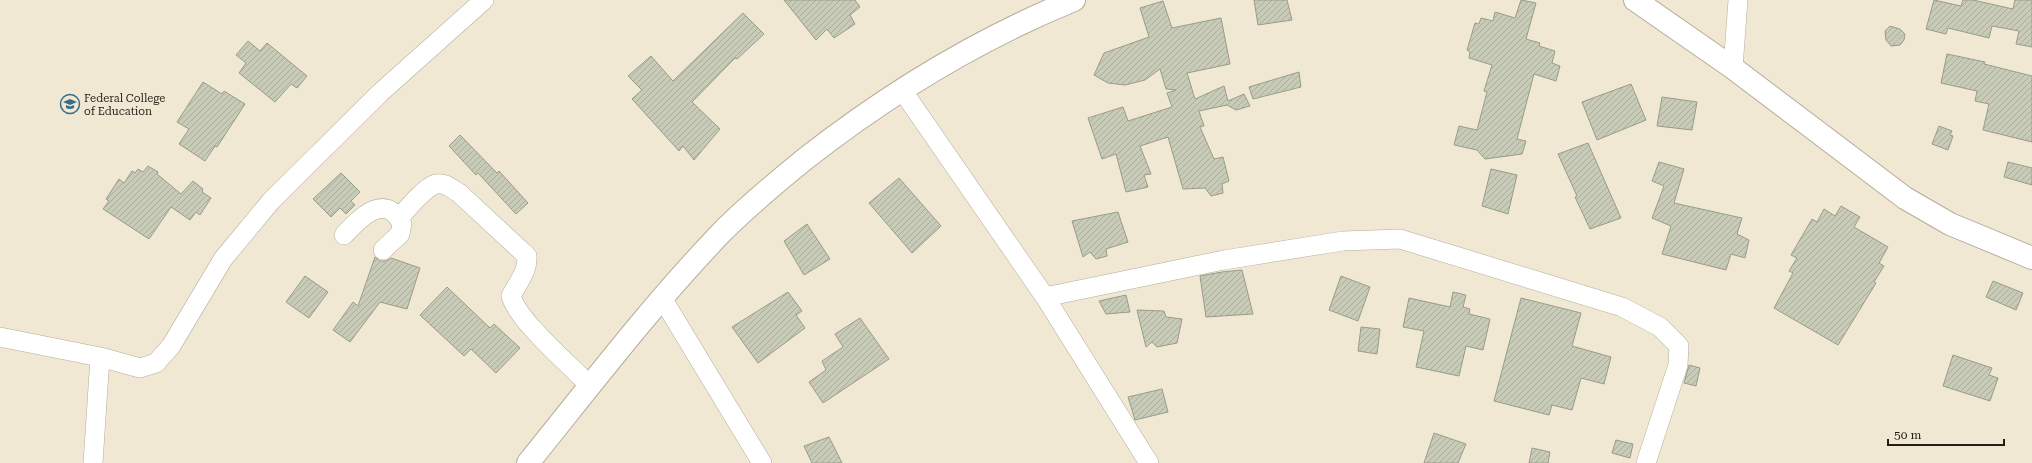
<svg xmlns="http://www.w3.org/2000/svg" width="2032" height="463" font-family="'Roboto Serif',serif">
<style>
.building{fill:url(#building-hatch);stroke:#989c88}
.lines{fill:none;stroke-linecap:round;stroke-linejoin:round}
.minor-casing{stroke:#b5ac99;stroke-width:20}
.major-casing{stroke:#b5ac99;stroke-width:24}
.minor{stroke:#fff;stroke-width:19}
.major{stroke:#fff;stroke-width:22}
.labels{text-anchor:middle;dominant-baseline:central;stroke-width:3;stroke-linejoin:round;paint-order:stroke}
.poi-label{font-size:11px;fill:#221e17;stroke:#f1e8d4;text-anchor:start}
</style>
<defs>
<pattern id="building-hatch" width="6" height="6" patternUnits="userSpaceOnUse"><rect width="6" height="6" fill="#c8cbb7"/><path d="M-1 1l2-2M0 6l6-6M5 7l2-2" fill="none" stroke="#acae9d"/></pattern>
</defs>
<rect width="100%" height="100%" fill="#f1e8d4"/>
<path class="building" d="M784,0h71l5,7 -10,8 5,9 -21,14 -7,-9 -11,11z
M1254,0h33l5,20 -34,5z
M1521,0l15,3 -10,36 14,4 -1,3 16,5 -3,12 8,3 -4,15 -22,-7 -17,65 9,2 -4,13 -37,5 -8,-9 -23,-5 5,-19 18,4 10,-38 -3,-1 8,-26 -23,-7 1,-6 -3,-2 8,-27 4,1 2,-6 12,3 2,-9 20,6z
M1934,0l27,6 2,-6h10l40,9 2,-9h17v47l-16,-3 3,-13 -27,-5 -3,12 -41,-10 -2,6 -20,-5z
M1163,1l9,27 49,-10 9,46 -43,9 8,26 29,-13 4,15 16,-7 6,12 -14,4 -9,-5 -28,6 5,15 -4,1 14,32 9,-2 6,24 -7,3 1,9 -12,3 -6,-8 -22,1 -15,-52 -28,9 11,28 -7,1 4,12 -22,5 -10,-38 -14,5 -14,-41 35,-11 5,14 44,-14 -5,-14 9,-3 -10,-1 -6,-20 -15,11 -20,5 -17,-2 -14,-8 10,-22 45,-16 -9,-29z
M743,13l21,21 -27,25 -2,-1 -43,44 28,27 -26,31 -11,-14 -4,5 -47,-52 10,-9 -14,-14 23,-20 22,25z
M1890,26l10,3 5,5 -1,6 -4,5 -9,1 -5,-6 -1,-9z
M248,41l12,10 7,-8 40,33 -10,12 -6,-4 -16,18 -36,-29 7,-10 -10,-8z
M1947,54l38,8 -1,2 48,12v66l-49,-12 6,-26 -14,-3 2,-10 -36,-8z
M1299,72l2,15 -48,12 -4,-12z
M203,82l19,12 2,-3 21,13 -28,43 -2,-1 -10,15 -26,-17 10,-15 -12,-7z
M1631,84l15,36 -49,20 -15,-38z
M1662,97l35,5 -5,28 -35,-4z
M1939,126l13,5 -2,4 3,1 -5,14 -16,-6z
M460,135l37,38 2,-2 29,32 -12,11 -38,-41 -2,2 -27,-29z
M1588,143l33,75 -31,11 -15,-32 2,-1 -19,-42z
M1659,162l25,7 -10,34 68,15 -5,16 12,6 -4,18 -14,-4 -5,16 -64,-16 9,-28 -19,-8 12,-32 -12,-5z
M2008,162l24,6v17l-28,-8z
M148,166l10,6 -1,2 24,20 12,-13 10,8 -1,3 9,6 -11,17 -4,-3 -6,8 -19,-13 -22,32 -46,-30 6,-8 -3,-2 13,-20 5,4 8,-12 3,2 3,-4 5,3z
M1491,169l26,6 -9,39 -26,-8z
M341,173l19,19 -9,9 4,4 -9,9 -6,-6 -9,9 -18,-18z
M899,178l42,48 -29,27 -43,-50z
M1841,206l19,11 -6,10 34,20 -9,16 5,3 -10,16 2,1 -38,62 -64,-37 19,-35 -4,-2 8,-13 -6,-3 21,-36 5,3 7,-13 11,7z
M1118,212l10,30 -22,7 1,7 -11,3 -6,-7 -7,5 -11,-36z
M807,224l23,35 -26,16 -20,-34z
M375,257l5,4h6l5,-3 29,10 -13,41 -27,-7 -30,40 -17,-12 20,-28 5,4z
M1242,270l11,44 -47,3 -6,-41 22,-4z
M305,276l23,16 -19,26 -23,-16z
M1341,276l29,11 -12,34 -29,-11z
M1993,281l30,12 -7,17 -30,-13z
M447,287l43,41 4,-4 26,24 -24,25 -25,-24 -7,7 -44,-41z
M788,292l14,19 -6,4 9,13 -47,35 -26,-36z
M1453,292l13,3 -3,12 7,2 -1,5 21,5 -7,31 -17,-4 -7,30 -43,-9 8,-36 -21,-4 6,-29 41,9z
M1126,295l4,17 -24,2 -7,-13z
M1521,298l60,15 -9,33 39,11 -7,27 -23,-6 -9,32 -20,-5 -3,10 -55,-14z
M1137,310l27,1 2,6 16,2 -5,24 -20,4 -5,-5 -6,5z
M860,318l29,41 -66,44 -14,-21 17,-12 -4,-9 21,-14 -8,-13z
M1361,327l19,2 -3,25 -19,-3z
M1953,355l39,13 -3,7 9,3 -8,23 -47,-15z
M1689,365l11,3 -4,18 -12,-3z
M1162,389l6,23 -33,8 -7,-23z
M1434,433l32,11 -8,19h-34z
M829,437l13,26h-30l-8,-17z
M1616,440l17,4 -3,14 -18,-5z
M1532,448l18,4 -2,11h-19z"/>
<g class="lines">
<defs>
<path id="minor" d="M1733,68l5,-68
M902,90l143,207 104,166
M399,218c8,-9 26,-31 37,-34 9,-2 16,5 23,9l68,63c1,16 -9,26 -16,40 7,25 59,69 79,90
M344,235c16,-17 41,-44 58,-11l-2,10 -17,16
M1045,297l179,-37 119,-19 57,-2 222,68 38,20 19,19 -1,19 -32,98
M662,298l100,165
M0,337l100,20 40,11 16,-5 15,-17 52,-87 48,-58 110,-109 103,-92
M93,463l7,-106"/>
<path id="major" d="M1635,0l98,68 172,130 45,26 82,34
M528,463c63,-78 123,-157 192,-229 26,-27 56,-51 85,-75 83,-65 171,-119 269,-159"/>
</defs>
<use href="#minor" class="minor-casing"/>
<use href="#major" class="major-casing"/>
<use href="#minor" class="minor"/>
<use href="#major" class="major"/>
</g>
<defs>
<symbol id="school-ring" viewBox="-11 -11 22 22"><circle r="9.5" fill="#f1e8d4" stroke="#366d88" stroke-width="1.5"/><path d="M0-5L7-2L0 1L-7-2ZM-4 1L0 2.5L4 1V4Q0 6-4 4Z" fill="#366d88"/></symbol>
</defs>
<g fill-rule="evenodd">
<use href="#school-ring" x="59" y="93" width="22" height="22"/>
</g>
<g class="labels">
<g class="poi-label">
<text x="84" y="98">Federal College<tspan x="84" dy="13">of Education</tspan></text>
</g>
</g>
<path d="M1888 439v6h116v-6" fill="none" stroke="#221e17" stroke-width="2"/>
<text x="1894" y="439" font-size="12" fill="#221e17" stroke="#f1e8d4" stroke-width="3" paint-order="stroke">50 m</text>
</svg>
